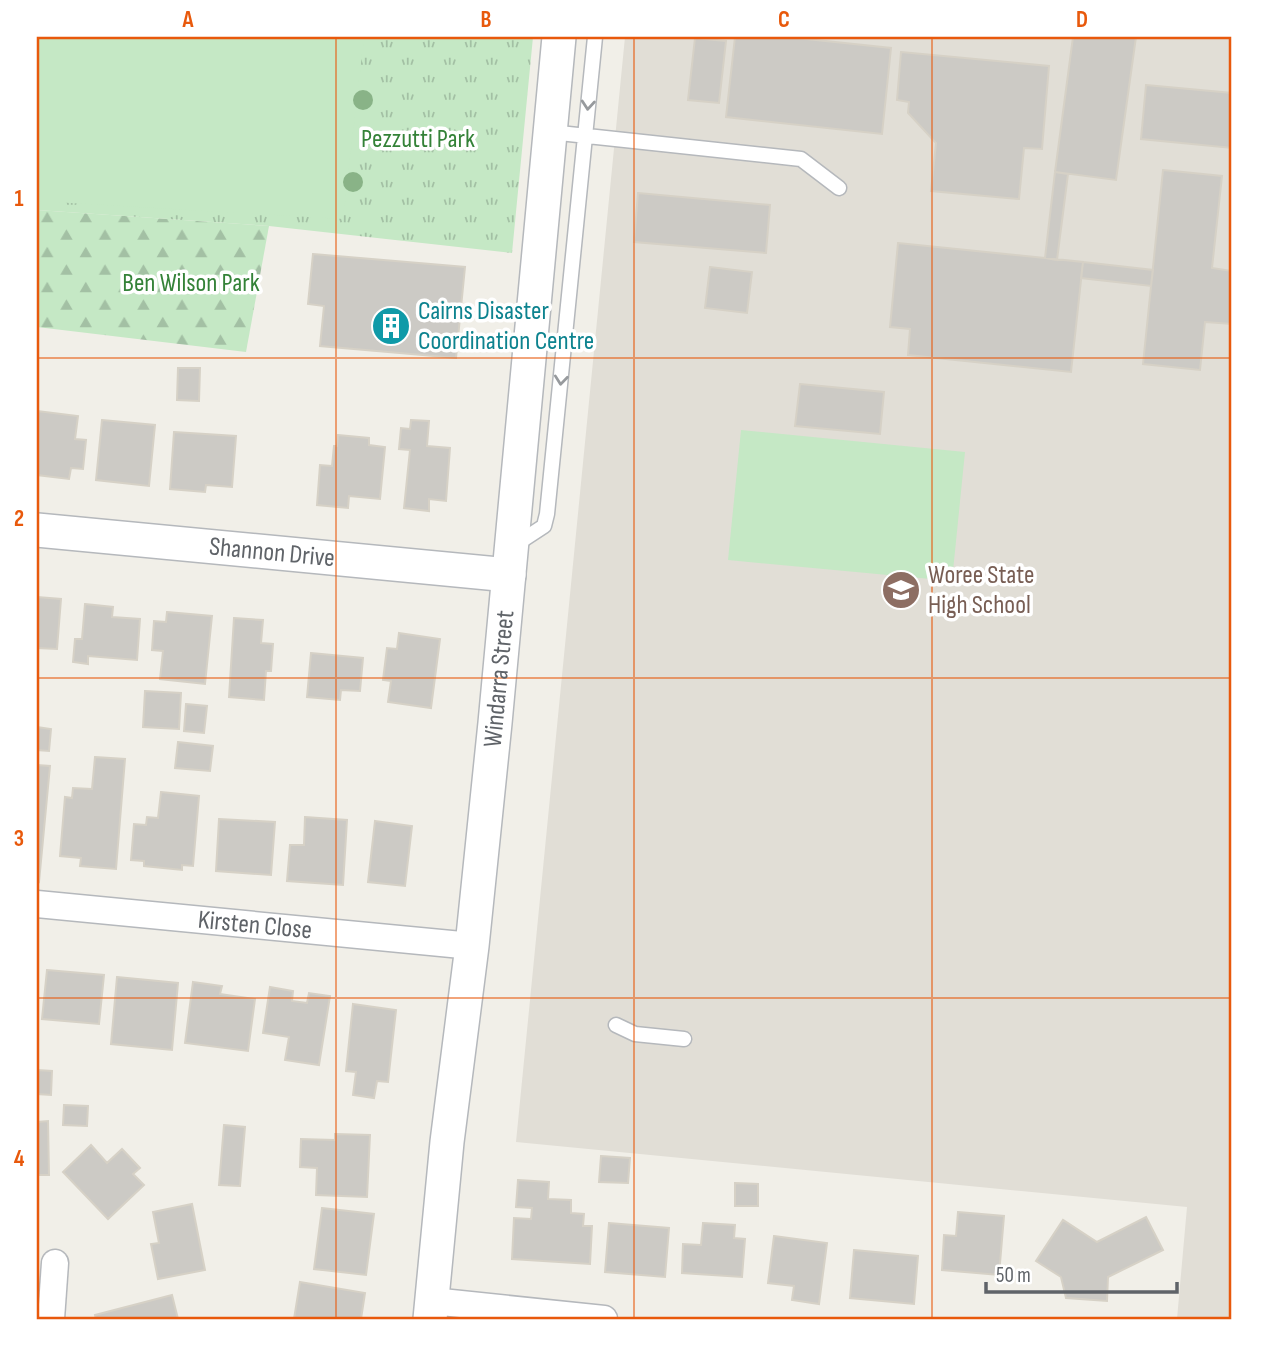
<svg xmlns="http://www.w3.org/2000/svg" width="1269" height="1356" font-family="'Sofia Sans Condensed',sans-serif">
<style>
.education{fill:#e1ded6}
.forest{fill:url(#forest-firs)}
.park{fill:url(#park-tufts)}
.garden{fill:#c5e8c5}
.building{fill:#cccac5;stroke:#d6d1c6;stroke-width:2}
.lines{fill:none;stroke-linecap:round;stroke-linejoin:round}
.service-casing{stroke:#b5b8bc;stroke-width:17}
.minor-casing{stroke:#b5b8bc;stroke-width:29}
.tertiary-casing{stroke:#b5b8bc;stroke-width:36}
.service{stroke:#fff;stroke-width:14}
.minor{stroke:#fff;stroke-width:26}
.tertiary{stroke:#fff;stroke-width:33}
.tree{fill:#89b387}
.oneway{stroke:#979a9d}
.grid{fill:none;stroke:#e8590c;stroke-width:2;stroke-opacity:0.55}
.labels{text-anchor:middle;dominant-baseline:central;stroke-width:7;stroke-linejoin:round;paint-order:stroke}
.park-label{font-size:26px;fill:#348238;stroke:#fff}
.culture-label{font-size:26px;fill:#0d838f;stroke:#fff;text-anchor:start}
.street-label{font-size:26px;fill:#5f6368;stroke:#fff}
.education-label{font-size:26px;fill:#785e54;stroke:#fff;text-anchor:start}
.neatline{fill:none;stroke:#e8590c;stroke-width:2.5}
.grid-label{font-size:23px;text-anchor:middle;font-weight:bold;fill:#e8590c}
</style>
<defs>
<pattern id="forest-firs" width="22" height="20" patternUnits="userSpaceOnUse" patternTransform="scale(1.75)"><rect width="22" height="20" fill="#c5e8c5"/><path d="M5 1l3.5 6h-7zM16 11l3.5 6h-7z" fill="#a3c0a4"/></pattern>
<pattern id="park-tufts" width="24" height="20" patternUnits="userSpaceOnUse" patternTransform="scale(1.75)"><rect width="24" height="20" fill="#c5e8c5"/><path d="M3 7l-1-3M5 7V3M7 7l1-3M15 17l-1-3M17 17v-4M19 17l1-3" fill="none" stroke="#a3c0a4"/></pattern>
</defs>
<rect width="100%" height="100%" fill="#f1efe8"/>
<path class="education" d="M625,37h607v1282h-55l10,-112 -671,-65z"/>
<path class="forest" d="M37,210l232,16 -23,126 -209,-25z"/>
<path class="park" d="M37,37h496l-21,216 -243,-27 -232,-16z"/>
<path class="garden" d="M37,37h327l-21,182 -306,-18z
M741,430l224,22 -13,129 -224,-21z"/>
<path class="building" d="M735,37h53l103,11 -9,86 -156,-17z
M1073,37h63l-20,143 -61,-8z
M695,38l31,3 -7,62 -31,-3z
M901,52l148,14 -7,83 -18,-1 -5,51 -88,-8 5,-48 -28,-30 1,-11 -12,-2z
M1146,85l86,8v55l-91,-9z
M1163,170l59,6 -10,92 20,3v53l-27,-2 -5,48 -57,-6z
M1055,172l13,2 -11,86 -12,-2z
M638,193l132,12 -4,48 -132,-11z
M898,243l185,19 -12,110 -163,-17 2,-26 -20,-2z
M313,254l152,13 -9,91 -136,-12 4,-40 -16,-2z
M1083,262l70,8 -2,16 -70,-8z
M710,267l42,5 -5,41 -42,-5z
M178,368h22l-1,33 -22,-1z
M800,384l84,8 -4,42 -85,-8z
M37,411l41,5 -3,23 11,1 -3,29 -12,-1 -2,11 -32,-4z
M102,420l53,5 -6,61 -53,-6z
M411,420l18,1 -2,25 23,2 -4,53 -17,-2v12l-25,-3 6,-58 -11,-1 2,-21 9,1z
M174,432l62,4 -4,51 -26,-2 -1,7 -35,-3z
M338,435l31,3v7l16,2 -5,52 -31,-3 -1,12 -31,-3 3,-40 12,1 2,-20h3z
M37,597l24,2 -4,50 -20,-1z
M85,604l28,3 -1,10 28,2 -3,41 -49,-4v8l-15,-2 2,-23h7z
M167,612l45,4 -7,68 -45,-5 3,-28 -11,-1 2,-29 12,1z
M234,618l29,2 -2,23 12,1 -2,27h-5l-2,29 -35,-3z
M399,633l41,6 -9,69 -43,-6 3,-21 -8,-1 4,-32 10,1z
M311,653l52,5 -3,33 -19,-1 -1,10 -33,-3z
M145,691l36,2 -2,36 -36,-2z
M186,704l21,2 -3,27 -20,-2z
M37,727l14,2 -2,22 -12,-1z
M178,742l35,4 -3,25 -35,-3z
M95,757l30,2 -9,110 -36,-3 1,-8 -21,-2 5,-59 7,1 1,-10 19,1z
M37,765l13,1 -11,116 -2,-1z
M161,792l38,4 -6,70 -11,-1v5l-38,-4v-5l-13,-1 3,-36 12,1 1,-8 11,1z
M305,817l42,3 -4,65 -56,-4 3,-36h14z
M219,819l56,3 -4,53 -55,-4z
M375,821l37,5 -7,60 -37,-4z
M47,970l57,5 -5,49 -57,-5z
M117,977l61,6 -6,67 -61,-6z
M193,982l29,4 -2,8 35,5 -7,52 -63,-8z
M270,987l23,4 -1,10 15,2 2,-10 21,3 -11,69 -34,-5 4,-23 -26,-4z
M353,1004l43,6 -8,72 -11,-1 -3,17 -21,-3 3,-23 -10,-1z
M37,1070l15,1 -1,24 -14,-1z
M64,1105l24,1 -1,20 -24,-1z
M48,1121l1,54h-12v-53z
M224,1125l21,2 -5,59 -21,-1z
M335,1134l35,1 -3,62 -51,-2 1,-27 -17,-1 1,-28 34,1z
M91,1145l16,18 15,-14 18,19 -7,6 11,11 -36,34 -45,-47z
M601,1156l29,2 -2,25 -29,-1z
M518,1180l31,2 -1,17 23,1v13l13,1 -1,12h9l-2,38 -78,-5 2,-41 17,1 1,-11 -16,-1z
M735,1183l23,1v22h-23z
M192,1204l13,66 -47,9 -7,-35 8,-1 -6,-31z
M322,1208l52,6 -8,61 -52,-6z
M958,1212l46,4 -5,59 -57,-5 2,-35 12,1z
M1146,1217l17,33 -55,27 -1,24 -41,-3 -5,-21 -25,-16 27,-41 34,22z
M609,1223l60,5 -4,49 -60,-5z
M703,1223l32,2 -1,13 11,1 -3,38 -60,-4 1,-29 18,1z
M774,1236l53,7 -8,61 -27,-4 2,-14 -26,-3z
M854,1250l64,6 -4,48 -64,-6z
M300,1282l65,11 -4,26h-67z
M172,1295l6,24h-82l-1,-4z"/>
<g class="lines">
<defs>
<path id="service" d="M550,132l251,27 38,29
M515,545l29,-19 3,-12 48,-477
M616,1025l19,9 49,5"/>
<g id="minor">
<path id="s1" d="M37,904l435,42"/>
<path d="M432,1301l172,18"/>
<path d="M51,1319l4,-56"/>
</g>
<g id="tertiary">
<path id="s2" d="M37,530l472,45"/>
<path id="s3" d="M430,1319l17,-177 25,-196 23,-223 64,-686"/>
</g>
</defs>
<use href="#service" class="service-casing"/>
<use href="#minor" class="minor-casing"/>
<use href="#tertiary" class="tertiary-casing"/>
<use href="#service" class="service"/>
<use href="#minor" class="minor"/>
<use href="#tertiary" class="tertiary"/>
</g>
<g class="tree">
<circle cx="363" cy="100" r="10"/>
<circle cx="353" cy="182" r="10"/>
</g>
<defs><path id="oneway-chevron" d="M-2-3.5L2.5 0L-2 3.5" fill="none" stroke-width="1.6" stroke-linecap="round" stroke-linejoin="round" transform="scale(1.75)"/></defs>
<g class="oneway">
<use href="#oneway-chevron" transform="translate(588 105) rotate(95)"/>
<use href="#oneway-chevron" transform="translate(561 380) rotate(96)"/>
</g>
<path class="grid" d="M336,37v1282M634,37v1282M932,37v1282M37,358h1195M37,678h1195M37,998h1195"/>
<defs>
<symbol id="building-disc" viewBox="-11 -11 22 22"><circle r="9.5" fill="#0f9aa8" stroke="#fff"/><path d="M-4-6H4V6H1V3H-1V6H-4ZM-2.5-4.3h1.7v1.8h-1.7ZM.8-4.3h1.7v1.8H.8ZM-2.5-1h1.7V.8h-1.7ZM.8-1h1.7V.8H.8Z" fill="#fff"/></symbol>
<symbol id="school-disc" viewBox="-11 -11 22 22"><circle r="9.5" fill="#8d6e63" stroke="#fff"/><path d="M0-5L7-2L0 1L-7-2ZM-4 1L0 2.5L4 1V4Q0 6-4 4Z" fill="#fff"/></symbol>
</defs>
<g fill-rule="evenodd">
<use href="#building-disc" x="369" y="304" width="44" height="44"/>
<use href="#school-disc" x="879" y="568" width="44" height="44"/>
</g>
<g class="labels">
<g class="park-label">
<text x="418" y="139">Pezzutti Park</text>
<text x="191" y="283">Ben Wilson Park</text>
</g>
<g class="culture-label">
<text x="418" y="311">Cairns Disaster<tspan x="418" dy="30">Coordination Centre</tspan></text>
</g>
<g class="street-label">
<text stroke="none"><textPath href="#s2" startOffset="236">Shannon Drive</textPath></text>
<text stroke="none"><textPath href="#s3" startOffset="644">Windarra Street</textPath></text>
<text stroke="none"><textPath href="#s1" startOffset="219">Kirsten Close</textPath></text>
</g>
<g class="education-label">
<text x="928" y="575">Woree State<tspan x="928" dy="30">High School</tspan></text>
</g>
</g>
<rect width="1269" height="1356" fill="none" stroke="#ffffff" stroke-width="77"/>
<path d="M986 1282v10h191v-10" fill="none" stroke="#5f6368" stroke-width="3.5"/>
<text x="996" y="1282" font-size="21" fill="#5f6368" stroke="#ffffff" stroke-width="5" paint-order="stroke">50 m</text>
<rect x="38" y="38" width="1192" height="1280" class="neatline"/>
<g class="grid-label">
<text x="188" y="27">A</text>
<text x="486" y="27">B</text>
<text x="784" y="27">C</text>
<text x="1082" y="27">D</text>
<text x="19" y="206">1</text>
<text x="19" y="526">2</text>
<text x="19" y="846">3</text>
<text x="19" y="1166">4</text>
</g>
</svg>
